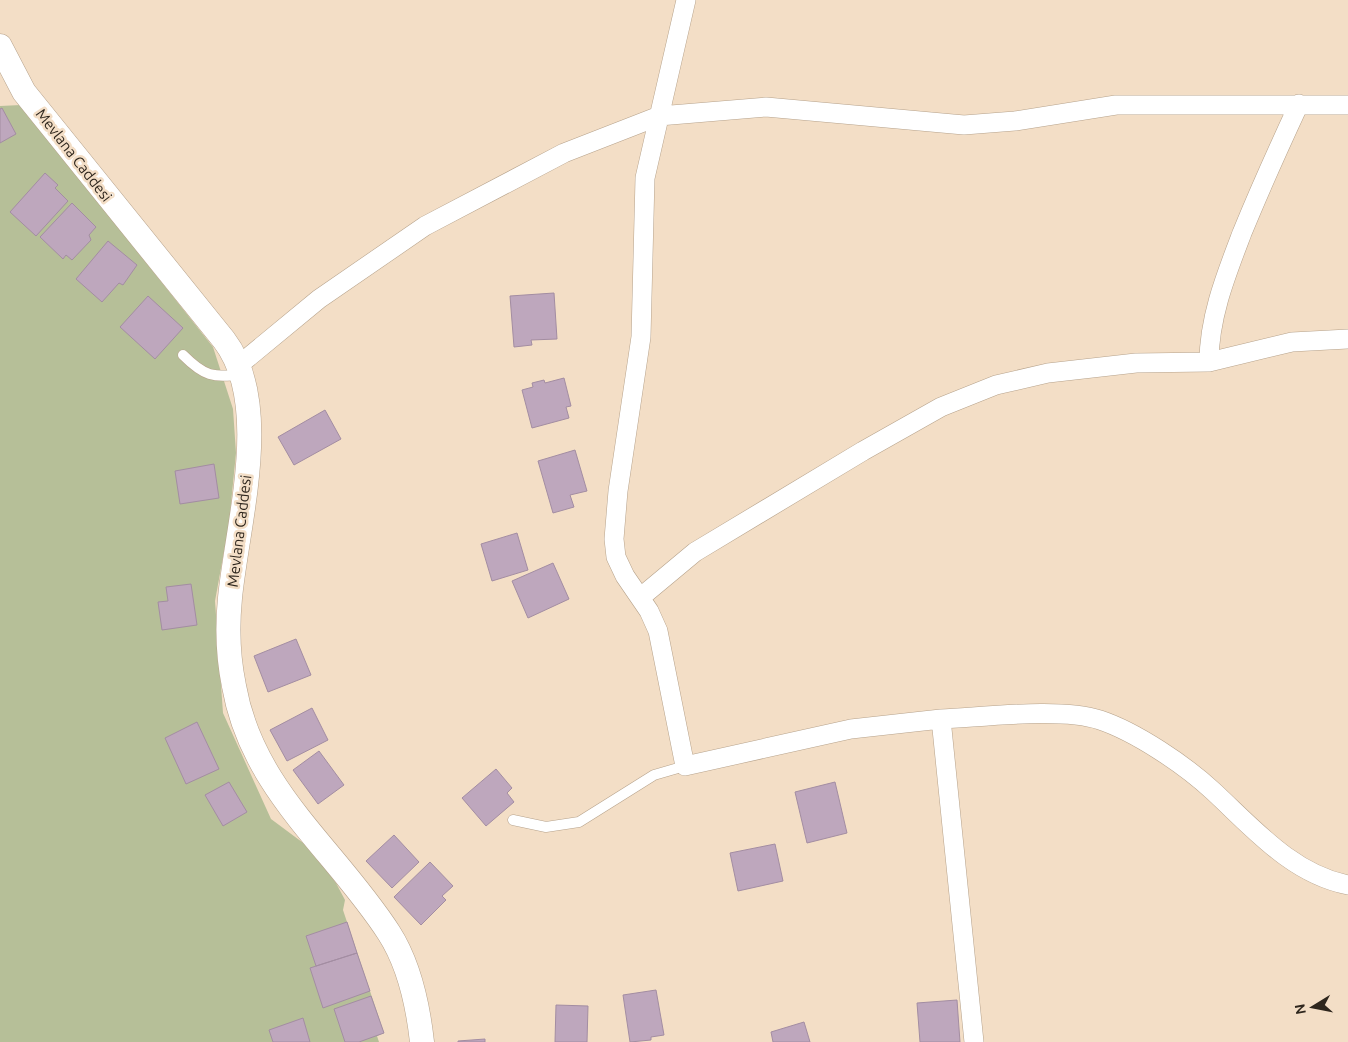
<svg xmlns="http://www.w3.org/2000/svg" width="1348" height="1042" font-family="Ubuntu,sans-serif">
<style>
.green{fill:#b6bf98}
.building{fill:#bea7bd;stroke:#a38da2}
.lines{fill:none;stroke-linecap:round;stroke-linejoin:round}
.service-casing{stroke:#b6a28b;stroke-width:11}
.minor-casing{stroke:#b6a28b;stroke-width:20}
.tertiary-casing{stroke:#b6a28b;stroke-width:25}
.service{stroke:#fff;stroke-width:10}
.minor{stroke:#fff;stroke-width:19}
.tertiary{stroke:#fff;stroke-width:24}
.labels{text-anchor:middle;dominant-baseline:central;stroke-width:5;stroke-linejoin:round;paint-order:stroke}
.street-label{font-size:15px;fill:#2e261d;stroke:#f3dec6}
</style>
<rect width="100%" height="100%" fill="#f3dec6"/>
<path class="green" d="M21,105l192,242 20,62 3,44 -7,71 -14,77 8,112 48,106 39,29 26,35 9,17 -2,10 41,123 -7,3 2,6h-379v-936z"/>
<path class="building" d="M2,108l14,26 -16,9v-34z
M45,173l13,12 -3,3 13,13 -32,35 -26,-24z
M72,203l24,24 -7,8 2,5 -19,20 -6,-5 -3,4 -23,-22z
M108,241l29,24 -14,20 -4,-2 -17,19 -26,-23z
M554,293l3,46 -26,1 1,5 -18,2 -4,-51z
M148,296l35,32 -28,31 -35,-32z
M564,378l7,28 -5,1 3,11 -37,10 -10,-38 11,-3 -1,-4 12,-3 1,3z
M325,410l16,29 -47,26 -16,-28z
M575,450l12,41 -17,4 4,12 -21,6 -15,-52z
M214,464l5,34 -39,6 -5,-33z
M517,533l11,37 -36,11 -11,-37z
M553,563l16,36 -41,19 -16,-37z
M191,584l6,41 -35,5 -4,-28 10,-1 -2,-14z
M296,639l15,36 -43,17 -14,-36z
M312,708l16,32 -41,21 -17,-31z
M197,722l22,47 -33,15 -21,-46z
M319,751l25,34 -26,19 -25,-34z
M496,769l16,19 -5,5 7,9 -28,24 -24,-28z
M229,782l18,30 -24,14 -18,-31z
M835,782l12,51 -40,10 -12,-51z
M394,835l25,27 -27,26 -26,-27z
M775,844l8,37 -45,10 -8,-38z
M430,862l23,24 -11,10 4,4 -25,25 -27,-28z
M347,922l10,31 -41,13 -10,-30z
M357,953l13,38 -47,17 -13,-40z
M656,990l8,45 -13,2v3l-21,2 -7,-47z
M371,996l13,37 -25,9h-14l-11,-33z
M957,1000l3,42h-40l-3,-39z
M556,1005l32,1 -1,36h-32z
M303,1018l7,24h-37l-4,-12z
M804,1022l6,20h-37l-2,-10z
M485,1039v3h-27v-1z"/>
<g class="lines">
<defs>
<path id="service" d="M183,355c22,22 29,22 59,20
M513,820l33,7 33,-5 75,-47 31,-9"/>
<path id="minor" d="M686,0l-41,178 -4,159 -23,154 -4,48 2,18 9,19 24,35 9,20 27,135 166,-37 90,-10 33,323
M1209,362c0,-45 17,-87 33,-129 18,-44 37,-86 57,-129
M239,365l80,-66 106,-73 139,-73 95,-37 107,-9 198,18 51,-4 101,-16h232
M641,597l54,-45 168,-101 78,-44 55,-22 52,-12 88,-10 73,-1 83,-20 56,-3
M941,719c43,-2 121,-12 159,1 36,12 85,45 113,71 40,37 79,83 135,94"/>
<path id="tertiary" d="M0,46l24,46 200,248c49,64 13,184 6,258 -3,30 -2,59 4,88 18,104 101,163 155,247 20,31 29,73 33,109"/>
</defs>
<use href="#service" class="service-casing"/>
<use href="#minor" class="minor-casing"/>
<use href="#tertiary" class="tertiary-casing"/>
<use href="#service" class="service"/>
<use href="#minor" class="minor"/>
<use href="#tertiary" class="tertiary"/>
</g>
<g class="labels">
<g class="street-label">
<text transform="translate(74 155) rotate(52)">Mevlana Caddesi</text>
<text transform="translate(239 531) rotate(-83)">Mevlana Caddesi</text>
</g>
</g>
<g transform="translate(1313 1007) rotate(260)" stroke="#f3dec6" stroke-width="4" paint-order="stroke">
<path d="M0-4L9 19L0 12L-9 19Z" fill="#2e261d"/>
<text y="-8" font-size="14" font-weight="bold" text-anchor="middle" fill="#2e261d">N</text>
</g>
</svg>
